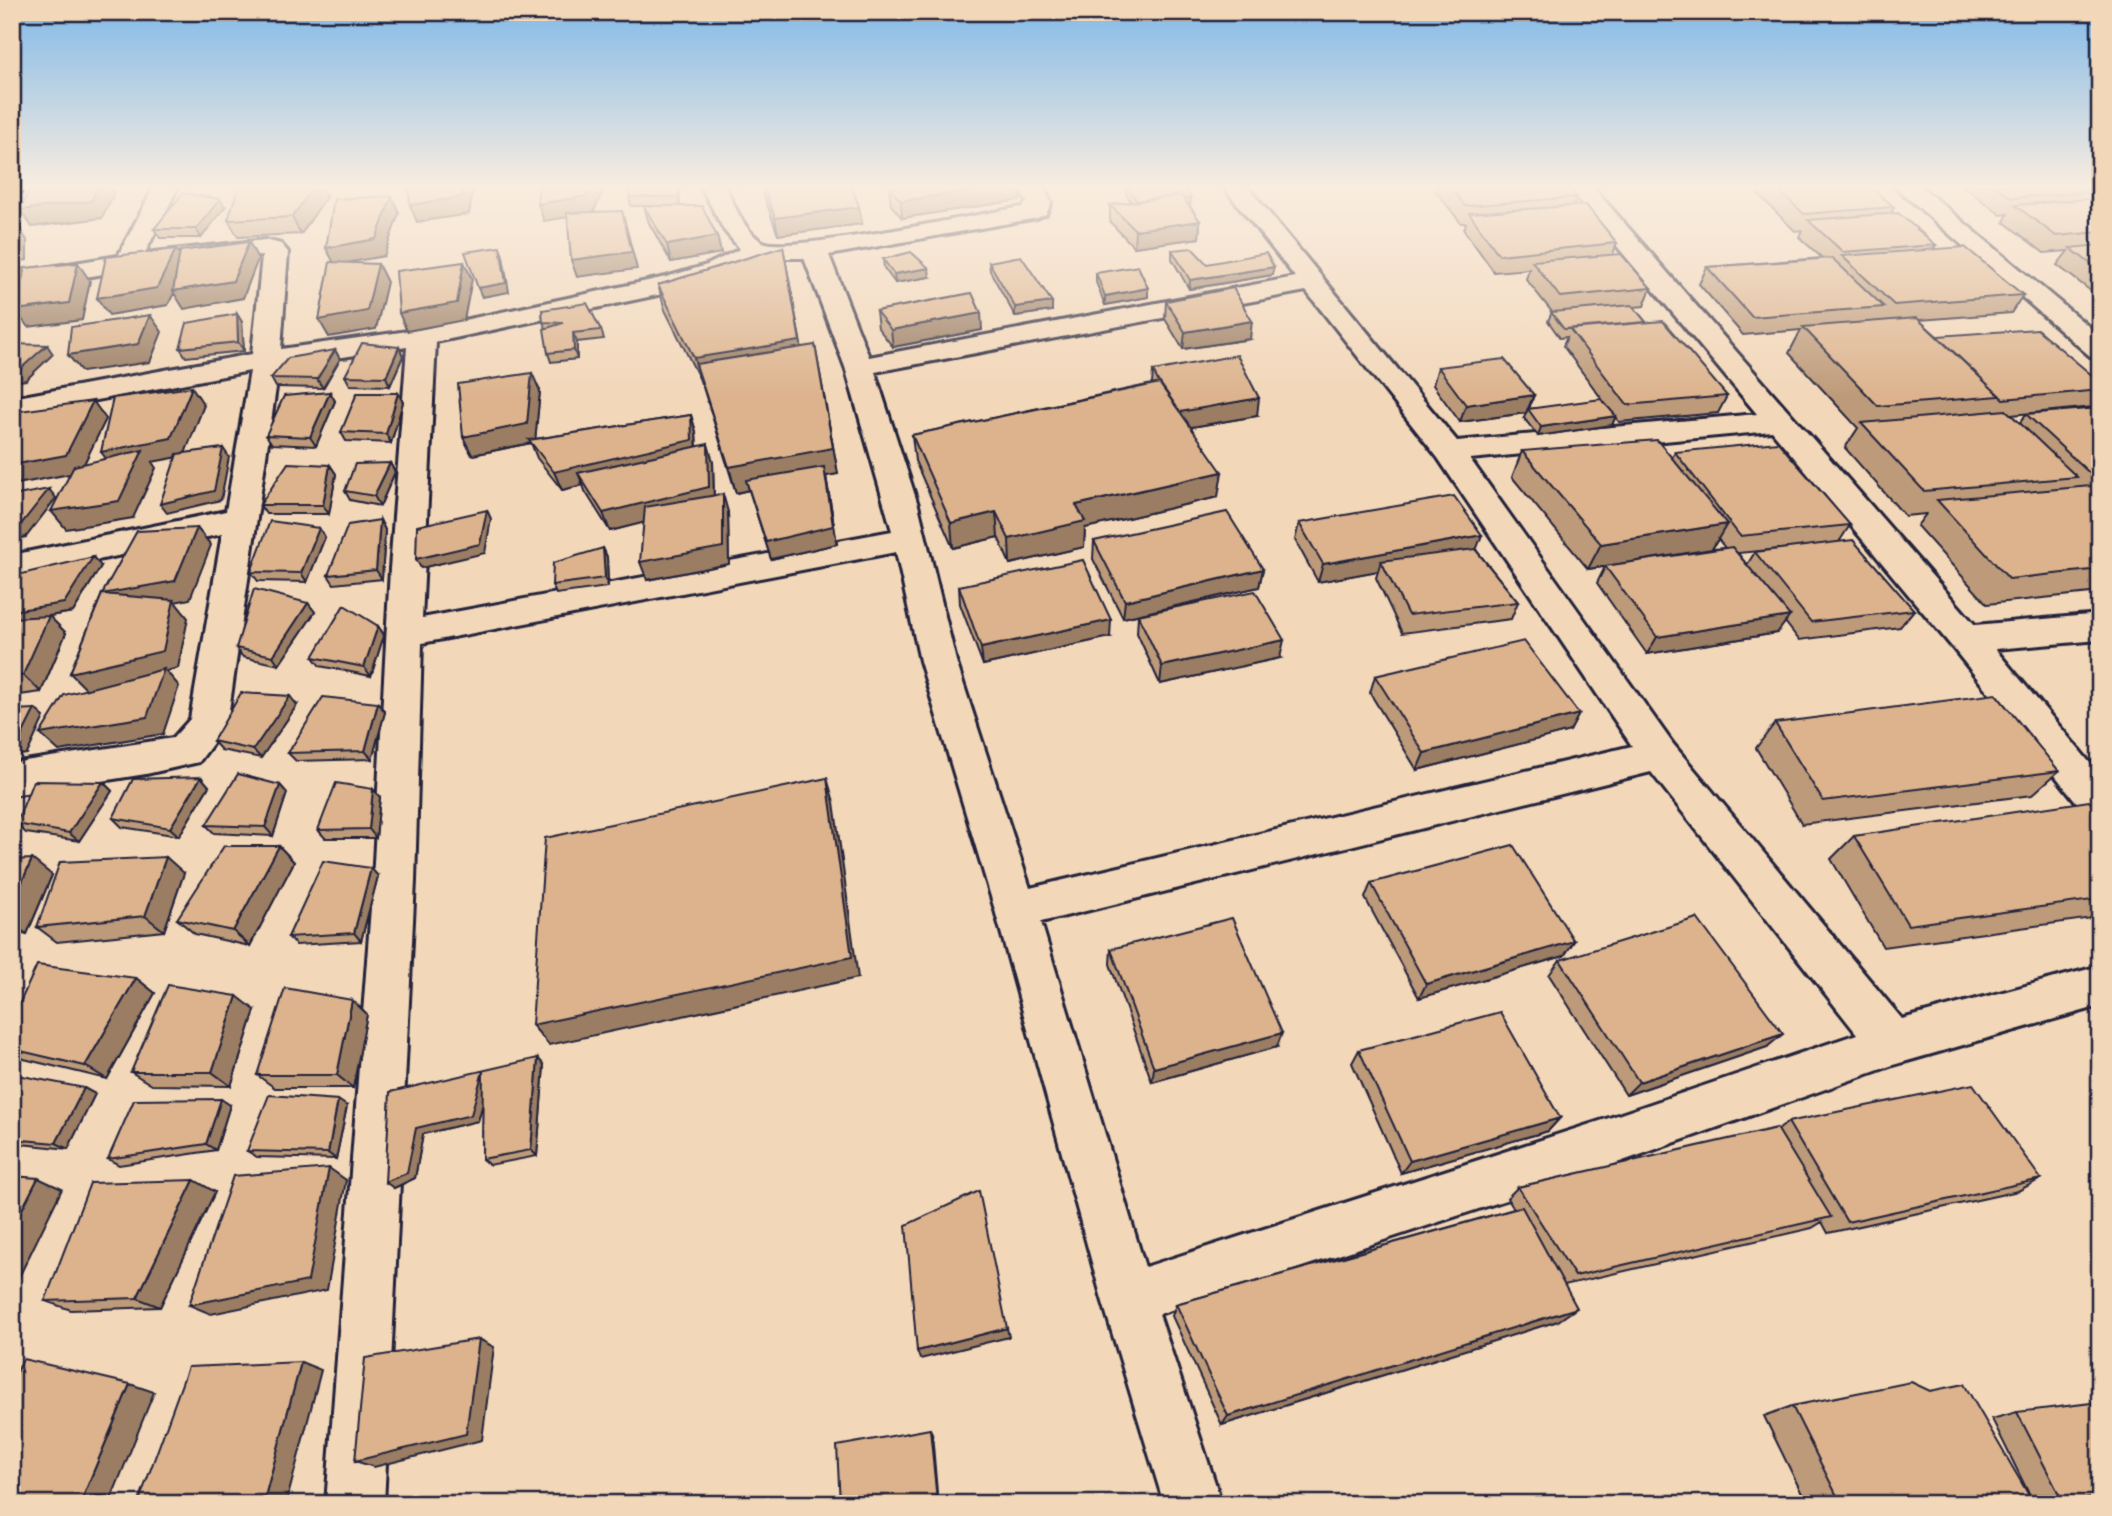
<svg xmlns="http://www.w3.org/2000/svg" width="2112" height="1516" font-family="Caveat,sans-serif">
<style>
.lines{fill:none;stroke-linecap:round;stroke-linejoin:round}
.street-casing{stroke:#22223b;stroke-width:6}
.street{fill:#f2d7b9;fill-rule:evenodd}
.wall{fill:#bd9a79;stroke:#22223b;stroke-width:2;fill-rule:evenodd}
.shaded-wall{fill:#9a7d63;stroke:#22223b;stroke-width:2}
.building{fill:#dcb38d;stroke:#22223b;stroke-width:2}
</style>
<rect width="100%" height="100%" fill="#f2d7b9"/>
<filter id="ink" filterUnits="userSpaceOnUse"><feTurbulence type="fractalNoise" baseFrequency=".0143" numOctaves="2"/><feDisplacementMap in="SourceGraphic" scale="14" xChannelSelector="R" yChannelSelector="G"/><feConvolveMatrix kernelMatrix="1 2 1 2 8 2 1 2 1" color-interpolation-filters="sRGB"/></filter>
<g filter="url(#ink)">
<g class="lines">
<defs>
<path id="street" d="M155,185h24l-34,68 120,-13 16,4 7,8 -7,97 141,-20 244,-52 41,-12 33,-16 -16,-19 -24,-45h24c10,18 19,46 39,57 24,12 220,-29 259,-35l5,-4 -8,-18h24l8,18 -5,11 -9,4 -208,37 40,102 426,-80 -73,-92h24l211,256 300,-27 -191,-229h25l384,440 125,-11v26l-105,9 105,126v44l-14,-5 -133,-166 -181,-217 -302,28 203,285 229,275 198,-53v40l-207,59 -290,103 -444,146 63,190h-58l-62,-205 -107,-389 -75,-249 -24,-109 -474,91 -7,238 -31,623h-58l47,-623 17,-312 17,-222 -128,20 -52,357 -28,38 -53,12 -134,21v-32l161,-25 17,-19 32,-185 -210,44v-23l214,-44 24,-140 -238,45v-18l240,-44 10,-98 -134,14 -116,19v-16l106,-17zM762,258h42l41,109 47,164 -470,87 14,-276 245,-52 44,-15zM1306,291l132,167 194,288 -602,142 -74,-227 -38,-156 -43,-133zM1651,772l206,262 -254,86 -458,147 -104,-345z
M1893,185h26l181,151v22l-10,-2z"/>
</defs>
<use href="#street" class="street-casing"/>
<use href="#street" class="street"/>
</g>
<path class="wall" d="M680,185v21l37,30 4,17 -50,9 -22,-39 -5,-17h28h-41l-2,-9z
M760,185h91l8,22 3,17 -84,11z
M914,185h106v15l-118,18 -11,-13 -2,-17z
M1126,185l65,13 -1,8 10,15 -1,17 -65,9 -24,-25v-17l21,-3 -5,-9z
M1437,185h129l11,12 -4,9 44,37 -4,11 38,34 -7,18 -10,1 12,15 81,74 -9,17 -99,9 -4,-5 -3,8 -74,11 -14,-18 2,-5 -66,9 -27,-37 5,-18 96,28 -5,14 75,-7 -41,-56 4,-9 -7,1 -12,-17 4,-9 -26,-33 3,-10 -35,3 -30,-42 2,-7h-5l-26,-33z
M1761,185h107l26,22 -3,7 45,31 -3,5 90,45 -12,18 -92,7 18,16 163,46v18l-6,7 -83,8 9,8 6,-9 74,-6v184l-113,12 -70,-78 9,-12 -21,2 -60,-68 13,-20 -69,-75 12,-23 -58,5 -44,-51 8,-17 115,-9 -23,-21 3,-7 -7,1 -38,-38z
M1964,185h136v113l-43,-33 11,-14 -24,2 -40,-31 4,-8 -7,1 -38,-29z
M326,197l-25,37 -63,3 -10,-17z
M225,207l-24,31h-41l-6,-9z
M783,247l18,100 18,23 19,104 -12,2 11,68 -66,15 -22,-69 -13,3 -34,-109 -37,-74 -7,-25z
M1172,250l35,14 65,11 -83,14 -17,-30z
M883,259l47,18 -35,6 -11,-15z
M989,262l63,40v9l-37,5 -25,-45z
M1096,273l52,15v9l-43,8 -9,-23z
M1166,301l84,38 -67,10 -18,-30z
M542,310l59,20 3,9 -27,3v17l-26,3 -3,-9 -2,-25 -3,-6z
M876,311l106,19 -89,17 -15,-19z
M237,314l5,8 2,29 -58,6 -6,-9z
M399,347l4,9 -13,30 -40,-1 -5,-9z
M335,350l5,9 -17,29 -47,-1 -5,-9z
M1153,371l104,45 -66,11 27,70 -133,31 -1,19 -74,17 -12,-27 -45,11 -38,-87 -3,-26 240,-51z
M540,391l-5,48 156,-24 5,17 1,14 16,16 1,34 14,16 1,52 -82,16 -3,-58 -34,9 -25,-40 -2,-6 -21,5 -25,-32 -6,-15 -59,12 -9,-18z
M330,392l5,9 -19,45 -44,-2 -6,-9z
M398,393l5,9 -12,41 -45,-2 -5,-9z
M1522,451l150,7 3,-6 175,73 -11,17 75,68 -14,17 -101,13 -14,-18 -8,11 -130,21 -50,-71 8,-16 -17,2 -76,-92zM1718,539l7,9 -13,1zM1791,548l-36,4 -8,13 -9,-12z
M390,463l5,9 -15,34 -30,-6 -5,-9z
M330,465l6,9 -7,40h-63l-6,-9z
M380,520l5,10 -3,49 -48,5 -6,-9z
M1299,523l177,27 42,52 -7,17 -109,14 -26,-55 2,-7 -60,11 -23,-42z
M319,528l6,9 -18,45 -49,-1 -7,-9z
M1094,541l169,28 -4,18 -136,31 -30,-59z
M603,548l4,9 1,30 -52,7 -4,-9z
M101,566l-28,46 -24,4 17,17 -25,59 -29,4v-118z
M959,586l151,51 -127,28 -23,-61z
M308,603l7,9 -36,53 -36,-8 -7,-9z
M1138,615l142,43 -120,26 -23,-51z
M378,626l6,9 -13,41 -51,-10 -7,-9z
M1375,676l204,38 -9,17 -153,39 -47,-77z
M378,703l7,9 -13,47 -76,2 -8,-8z
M297,705l-36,53 -40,-8 -8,-9z
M1775,723l284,48 -27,24 -230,29 -46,-76z
M201,777l8,9 -30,50 -57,-9 -9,-9z
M103,782l9,9 -33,50 -53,-8 -10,-9z
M280,785l7,8 -14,43 -59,-3 -8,-8z
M380,797l-4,41h-51l-7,-8z
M2100,815v102l-217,30 -52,-88 23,-23z
M279,846l15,16 -44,84 -55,-12 -18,-15z
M12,860l40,15 -25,59 -15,1z
M184,873l-20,58 -107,11 -20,-15z
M378,876l-17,65 -65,4 -8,-8z
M1371,883l203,58 -10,15 -145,42 -54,-100z
M1111,949l166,98 -125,35 -42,-118z
M1560,960l207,87 -141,48 -77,-120z
M136,978l19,15 -48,86 -83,-20 -12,-6v-33z
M352,1000l15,14 -14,74h-78l-18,-13z
M255,1010l-24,76 -79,-1 -21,-13z
M1359,1050l201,68 -12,13 -147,42 -49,-110z
M544,1065l-7,91 -48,9 -7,-6 1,-55 -5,17 -55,13 -8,44 -21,10 -4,-96z
M12,1074l83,20 -27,55 -56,-6z
M230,1105l-14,45 -97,15 -11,-6z
M347,1106l-11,53 -79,-2 -10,-6z
M1788,1122l253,57 -23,12 -190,42 -6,-11 -10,6 -248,57 -6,36 -336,104 -50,-109 4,-12 338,-95 -7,-11 11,-11 260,-57z
M194,1180l21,12 -55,115 -89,3 -26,-9z
M1930,1391l104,113h-227l-43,-88 28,-10z
M2017,1412l83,85 -45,7h-21l-42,-85z"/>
<path class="shaded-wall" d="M12,185h50l-7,11 -43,7z
M99,185h10l5,8 -12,25 -70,9 -12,-17z
M315,185h5l6,12 -25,37 -9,-17z
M464,185h10l-5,29 -52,8 -7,-17z
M593,185h13l-13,28 -49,8 -6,-17z
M678,185h2v21l-2,-9z
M740,185h16l-15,2z
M1007,185h13v15l-118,18 -1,-17z
M392,196l7,17 -15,43 -49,9 -9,-17z
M1191,198l-1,8 -48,3z
M220,199l5,8 -24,31 -5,-9z
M859,207l3,17 -84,11 -3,-17z
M622,211l15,58 -60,8 -6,-17z
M1200,221l-1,17 -65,9 1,-17z
M21,231l6,9v20l-15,2v-10z
M717,236l4,17 -50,9 -4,-17z
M249,242l9,17 -15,39 -59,11 -10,-16 -6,12 -59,10 -12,-17 79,-49 11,17z
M500,247l3,9 6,36 -27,5 -4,-9z
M783,247l22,119 -109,-2 5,20 -7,-26z
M464,262l8,17 -8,41 -57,11 -8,-18z
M78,263l12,18 -8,39 -54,7 -13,-17z
M378,264l9,18 -11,47 -47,8 -10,-17z
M1274,267l-2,8 -83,14 1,-9z
M929,268l1,9 -35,6 -1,-9z
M1148,288v9l-43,8v-9z
M1052,302v9l-37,5v-9z
M981,313l1,17 -89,17 -2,-17z
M237,314l5,8 2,29 -6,-9z
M150,315l12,17 -12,30 -68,10 -14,-17z
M1252,321l-2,18 -67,10 2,-17z
M573,333l4,9v17l-3,-9z
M47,345l6,9 -27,26 -14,2v-10z
M815,345l23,129 -12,2 11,68 -66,15 -25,-79 3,10 -13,3 -7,-26z
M399,347l4,9 -13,30 -4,-9z
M335,350l5,9 -17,29 -6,-9z
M532,373l8,18 -5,51 -6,-2 2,3 -59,12 -9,-18z
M192,387l12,18 -20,51 -32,6 4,6 -23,50 -67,11 -15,-18 64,-41 -14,-18z
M330,392l5,9 -19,45 -6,-9z
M398,393l5,9 -12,41 -5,-9z
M1534,395l-8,18 -66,9 6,-17z
M1259,398l-2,18 -83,14 2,-18z
M93,401l13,18 -26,53 -68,13v-20z
M691,415l5,17 1,26 -119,15 5,12 -21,5 -8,-18z
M1616,416l-4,9 -74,11 3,-9z
M708,444l5,18 1,43 -104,26 -7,-18z
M223,448l6,9 -8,43 -54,13 -7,-9z
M390,463l5,9 -15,34 -6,-10z
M330,465l6,9 -7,40 -6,-9z
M1222,472l-4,25 -133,31 -1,19 -74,17 -1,-25 67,-34z
M49,489l7,9 -30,39 -14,3v-11z
M723,494l5,18 1,52 -82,16 -7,-18z
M487,510l4,9 -6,34 -64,15 -5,-9z
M996,512l2,25 -45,11 -2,-25z
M380,520l5,10 -3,49 -6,-9z
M1727,524l-15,25 -124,20 13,-25z
M197,528l14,17 -21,54 -15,3 13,16 -10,50 -12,3 13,15 -16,48 -104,17 -19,-17 47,-44 -17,-17 32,-79z
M319,528l6,9 -18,45 -6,-9z
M1482,535l-7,18 -94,8 -3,10 -60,11 5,-18z
M603,548l4,9 1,30 -3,-9z
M93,557l8,9 -28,46 -24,4 17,17 -25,59 -18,-17 -11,-54v-10z
M1263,569l-4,18 -136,31 2,-17z
M308,603l7,9 -36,53 -6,-9z
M1790,616l-13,17 -130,21 10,-17z
M1111,620l-1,17 -127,28 -2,-17z
M378,626l6,9 -13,41 -7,-9z
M1284,640l-4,18 -120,26 2,-18z
M290,696l7,9 -36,53 -8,-8z
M378,703l7,9 -13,47 -7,-8z
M35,709l9,8 -17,37 -15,2v-10z
M1579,714l-9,17 -153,39 7,-17z
M201,777l8,9 -30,50 -9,-8z
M827,778l7,24 24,176 -309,67 -17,-20z
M103,782l9,9 -33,50 -10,-8z
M280,785l7,8 -14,43 -8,-9z
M373,789l7,8 -4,41 -7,-9z
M279,846l15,16 -44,84 -17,-15z
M166,857l18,16 -20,58 -19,-15z
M32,859l20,16 -25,59 -15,-10v-20z
M371,868l7,8 -17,65 -7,-8z
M1574,941l-10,15 -145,42 7,-14z
M136,978l19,15 -48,86 -22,-13z
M237,996l18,14 -24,76 -19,-14z
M352,1000l15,14 -14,74 -16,-13z
M1282,1033l-5,14 -125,35 2,-14z
M1783,1034l-16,13 -141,48 13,-13z
M538,1058l6,7 -7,91 -6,-6z
M483,1071l7,7 -12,43 -55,13 -8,44 -21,10 -9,-6 31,-54z
M84,1088l11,6 -27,55 -12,-6z
M221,1099l9,6 -14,45 -10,-6z
M338,1100l9,6 -11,53 -8,-6z
M1560,1118l-12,13 -147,42 9,-12z
M329,1168l17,12 -19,110 -116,24 -22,-9z
M38,1178l24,11 -43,88 -7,11v-59z
M194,1180l21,12 -55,115 -23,-9z
M1577,1308l-19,13 -336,104 6,-9z
M1007,1328l2,9 -89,22 -3,-8z
M479,1339l15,8 -12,93 -108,27 -19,-6z
M301,1362l20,8 -35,134h-23z
M130,1384l24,8 -45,112h-29z
M930,1429l2,4 6,71 -1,-3z"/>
<path class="building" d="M32,185h67l-8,16 -71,9z
M239,185h76l-23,32 -64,3z
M408,185h56l-2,12 -52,8z
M538,185h55l-6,11 -49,8z
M630,185h48v12h-49z
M763,185h88l8,22 -84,11z
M914,185h93l-106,16 -12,-13z
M1126,185h57l8,13 -7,1 -3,-4 -44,6z
M1449,185h117l11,12 -112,9z
M1773,185h95l26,22 -90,7z
M1994,185h106v6l-88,7z
M183,193l37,6 -24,30h-42z
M1181,195l19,26 -65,9 -25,-25z
M392,196l-16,43 -50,9 8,-49z
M2100,198v34l-44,4 -41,-31z
M1586,205l31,38 -118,12 -30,-42z
M644,206h58l15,30 -50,9z
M622,211l10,41 -61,8 -4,-47z
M1898,213l38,32 -93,7 -35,-32z
M21,231v20l-9,1v-20z
M249,242l-16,39 -60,10 7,-40z
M2100,245v26l-30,-23z
M500,247l6,36 -28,5 -13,-36z
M783,247l17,94 -106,17 -36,-73z
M1965,247l58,48 -129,10 -52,-49z
M1192,248l15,16 59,-11 8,14 -84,13 -18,-30z
M176,249l-19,39 -60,10 9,-41z
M911,252l18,16 -35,6 -11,-15z
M1621,254l30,34 -91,9 -28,-36z
M1021,256l31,46 -37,5 -26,-45z
M1832,258l52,49 -132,10 -45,-50z
M330,262l48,2 -11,47 -48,9z
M464,262l-7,41 -58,10 -3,-42z
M78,263l-9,40 -54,7 10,-42z
M1138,266l10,22 -43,8 -9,-23z
M1233,288l19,33 -67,11 -19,-31z
M972,293l9,20 -90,17 -15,-19z
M587,303l14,27 -28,3 1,17 -26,3 -4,-24 19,-6 -20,-1 -1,-12z
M1632,305l14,17 -82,7 -13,-17z
M237,314l1,28 -58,6 7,-25z
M150,315l-12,29 -70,11 3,-28z
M1917,318l83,78 -122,10 -75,-79z
M1663,321l64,75 -100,9 -57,-76z
M2037,329l63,53v8l-97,9 -66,-63z
M362,343l37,4 -13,30 -41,-1z
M12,344l35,1 -29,26 -6,1z
M815,345l18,103 -104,19 -33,-103z
M335,350l-18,29 -46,-1 17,-20z
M1237,355l22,43 -79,14 -21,-29 -6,-12z
M1504,359l30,36 -68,10 -28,-38z
M532,373l-5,51 -64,13 -5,-53z
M1160,383l62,89 -146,33 9,16 -76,18 -13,-27 -45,11 -39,-88z
M192,387l-21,51 -70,14 12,-54z
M330,392l-20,45 -44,-2 18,-39z
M357,393h41l-12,41 -45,-2z
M1601,399l15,17 -75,11 -13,-18z
M93,401l-27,54 -54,10v-53z
M2100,408v73h-2l-72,-67z
M2006,410l71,67 -153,14 -63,-68z
M691,415l1,25 -138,32 -25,-32z
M1657,440l70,84 -126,20 -79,-93z
M1778,442l72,83 -110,11 -65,-84z
M708,444l1,43 -106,26 -25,-40z
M223,448l-9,43 -54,13 17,-50z
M143,450l-24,51 -68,10 23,-45z
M288,463l42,2 -7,40h-63z
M390,463l-16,33 -29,-5 10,-27z
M824,467l9,59 -67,16 -20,-62z
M2091,486l9,8v75l-91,10 -72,-79z
M49,489l-31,39 -6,1v-33z
M723,494v53l-83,15 5,-55z
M1454,496l28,39 -159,29 -24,-41z
M487,510l-7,34 -64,15 1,-33z
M1227,512l36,57 -138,32 -31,-60z
M380,520l-4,50 -48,5 20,-50z
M270,521l49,7 -18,45 -50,-1z
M197,528l-22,53 -73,13 35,-63z
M1853,540l61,70 -103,12 -56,-70z
M1732,547l58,69 -133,21 -52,-71z
M603,548l2,30 -53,7 1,-22z
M1475,549l43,53 -110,13 -27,-54z
M93,557l-29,46 -52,8v-33l1,-2z
M1083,560l28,60 -130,28 -22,-62z
M254,589l54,14 -35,53 -37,-8z
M1255,591l29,49 -122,26 -24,-51z
M102,594l72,6 -11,51 -93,22z
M344,605l34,21 -14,41 -51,-10z
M49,616l-26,59 -11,2v-59z
M1524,641l55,73 -155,39 -49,-77z
M164,669l-17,48 -107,17 24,-39z
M241,693l49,3 -37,54 -40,-9z
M1996,694l63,77 -236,30 -48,-78z
M323,697l55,6 -13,48 -77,2z
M35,709l-18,36 -5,1v-36z
M238,774l42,11 -15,42 -59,-2z
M201,777l-31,51 -57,-10 20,-39z
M827,778l25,179 -320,68 13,-187z
M33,781l70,1 -34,51 -53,-9z
M336,783l37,6 -4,40 -51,1z
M2089,801l11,14v84l-192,26 -54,-89z
M1513,845l61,96 -148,43 -55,-101z
M224,846h55l-46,85 -56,-12z
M166,857l-21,59 -108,11 23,-65z
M32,859l-20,45v-44z
M323,861l48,7 -17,65 -66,4z
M1232,918l50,115 -128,35 -43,-119z
M1697,918l86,116 -144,48 -79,-122z
M37,965l99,13 -51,88 -73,-17v-29z
M168,985l69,11 -25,76h-81z
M285,988l67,12 -15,75h-80z
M1500,1012l60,106 -150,43 -51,-111z
M538,1058l-7,92 -49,9 1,-88 -12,44 -55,13 -9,45 -22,9 5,-90z
M12,1074l72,14 -28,55 -44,-4z
M1973,1084l68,95 -194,43 -59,-100z
M269,1095l69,5 -10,53 -81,-2z
M221,1099l-15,45 -98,15 26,-59z
M1777,1128l54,89 -256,59 -57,-89z
M329,1168l-21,113 -119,24 44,-129z
M12,1176l26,2 -26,51z
M194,1180l-57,118 -92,3 45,-118z
M979,1191l28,137 -90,23 -11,-126z
M1522,1207l55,101 -349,108 -52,-112z
M479,1339l-13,95 -111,27 10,-103z
M23,1359l107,25 -50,120h-68v-121z
M301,1362l-38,142h-125l50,-137z
M1911,1382l19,9 34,-7 70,120h-193l-49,-98z
M2100,1402v95l-37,5 -46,-90z
M930,1429l7,72 -12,3h-85l-3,-58z"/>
</g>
<linearGradient id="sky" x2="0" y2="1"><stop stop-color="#81b9e8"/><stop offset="0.47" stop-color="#f9ede0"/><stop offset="1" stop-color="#f9ede0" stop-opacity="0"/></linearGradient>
<rect width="2112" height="397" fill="url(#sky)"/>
<rect width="2112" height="1516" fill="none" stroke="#f2d7b9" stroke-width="42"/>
<rect x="21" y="21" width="2070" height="1474" fill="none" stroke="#22223b" stroke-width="2.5" filter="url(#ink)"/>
</svg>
